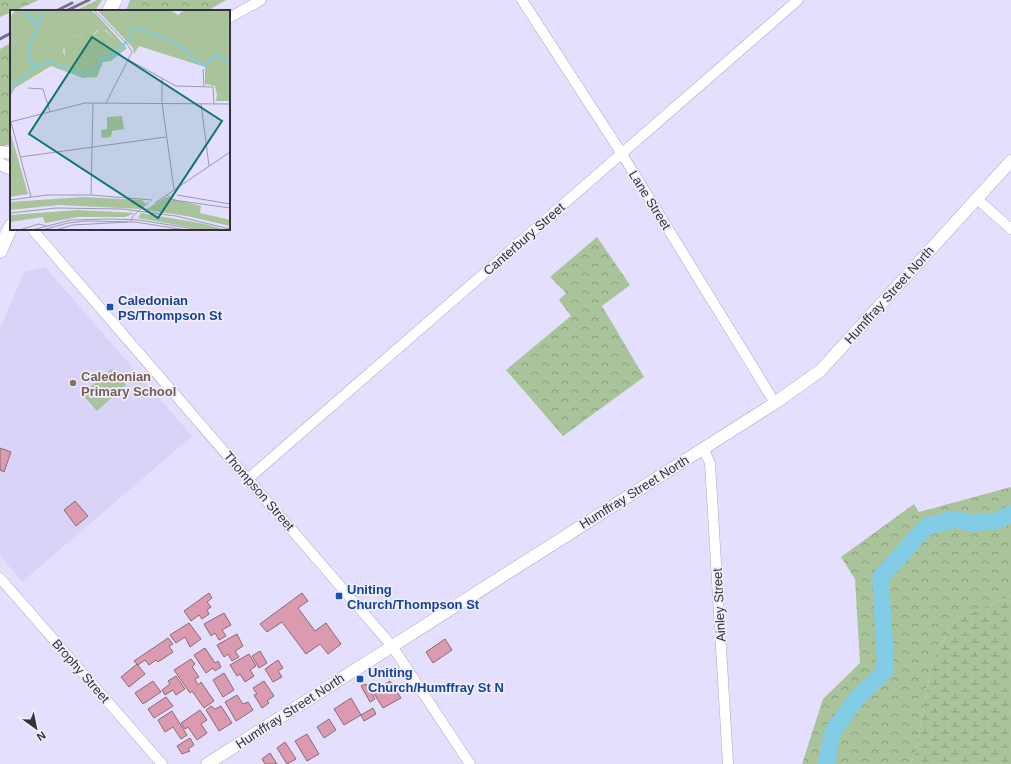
<svg xmlns="http://www.w3.org/2000/svg" width="1011" height="764" font-family="Helvetica,sans-serif">
<style>
.built{fill:#d8d3f7}
.forest{fill:url(#forest-crowns)}
.wetland{fill:url(#wetland-marsh)}
.pitch{fill:#a9c39a}
.lines{fill:none;stroke-linecap:round;stroke-linejoin:round}
.river{stroke:#82cde5;stroke-width:17}
.building{fill:#db9ab0;stroke:#896b74}
.minor-casing{stroke:#ada9c5;stroke-width:11}
.tertiary-casing{stroke:#ada9c5;stroke-width:13}
.secondary-casing{stroke:#ada9c5;stroke-width:15}
.minor{stroke:#fff;stroke-width:10}
.tertiary{stroke:#fff;stroke-width:12}
.secondary{stroke:#fff;stroke-width:14}
.rail{stroke:#747184;stroke-width:3}
.transit-dot{fill:#1a4fb4;stroke:#f0eefb;stroke-width:1.5}
.education-dot{fill:#8d6e63;stroke:#f0eefb;stroke-width:1.5}
.labels{text-anchor:middle;dominant-baseline:central;stroke-width:3.5;stroke-linejoin:round;paint-order:stroke}
.street-label{font-size:13px;fill:#34323e;stroke:#f0eefb}
.transit-label{font-size:13px;font-weight:bold;fill:#164399;stroke:#f0eefb;text-anchor:start}
.education-label{font-size:13px;font-weight:bold;fill:#785e54;stroke:#f0eefb;text-anchor:start}
.inset-river{fill:none;stroke:#82cde5;stroke-width:2}
.inset-road{fill:none;stroke:#9d9ab1;stroke-width:1}
.view{fill:#0f766e;fill-opacity:0.15;stroke:#0f766e;stroke-width:2}
.inset-edge{fill:none;stroke:#34323e;stroke-width:2}
</style>
<defs>
<pattern id="forest-crowns" width="20" height="18" patternUnits="userSpaceOnUse"><rect width="20" height="18" fill="#a9c39a"/><path d="M2 6a3 3 0 1 1 6 0M12 15a3 3 0 1 1 6 0" fill="none" stroke="#8a9f7f"/></pattern>
<pattern id="wetland-marsh" width="20" height="14" patternUnits="userSpaceOnUse"><rect width="20" height="14" fill="#a9c39a"/><path d="M1 5h8M5 5V1M11 12h8M15 12V8" fill="none" stroke="#8a9f7f"/></pattern>
</defs>
<rect width="100%" height="100%" fill="#e3dffd"/>
<path class="built" d="M45,267l147,169 -170,146 -22,-27v-226l24,-57z"/>
<path class="forest" d="M0,0h39l-39,17z
M97,0h5l-7,11h-20z
M130,0h96l-19,11h-81z
M11,43v101l-11,3v-98z
M597,237l33,48 -28,21 42,71 -81,59 -57,-66 65,-54 -12,-16 7,-7 -16,-16z
M1011,487v109l-56,23 -23,43 -16,88 -5,14h-109l21,-65 37,-36 -5,-84 -14,-22 73,-53 5,8z"/>
<path class="wetland" d="M1011,596v168h-100l5,-14 16,-88 23,-43z"/>
<path class="pitch" d="M112,369l14,16 -29,26 -15,-17z"/>
<g class="lines">
<path class="river" d="M826,764l7,-33 23,-32 29,-28c1,-32 -4,-62 -4,-94l45,-50 28,-8 16,4 28,-2 13,-7"/>
</g>
<path class="building" d="M0,448l11,4 -7,20 -4,-2z
M75,501l13,15 -12,10 -12,-16z
M209,593l3,5 -5,4 4,5 -4,3 2,4 -7,5 -3,-4 -8,6 -7,-10z
M302,593l6,8 -10,7 17,23 11,-8 15,21 -13,10 -8,-10 -14,10 -24,-32 -15,10 -7,-8z
M224,613l7,12 -9,5 4,6 -7,4 -4,-7 -4,3 -7,-12z
M189,623l12,16 -11,8 -5,-10 -9,6 -6,-8z
M237,634l6,12 -8,5 4,6 -7,4 -4,-7 -4,3 -7,-12z
M168,638l5,6 -4,2 4,6 -15,10 -2,-2 -7,5 -4,-5 -7,5 -4,-4z
M445,639l7,11 -19,13 -7,-11z
M205,648l10,15 3,-2 3,6 -6,4 -2,-3 -7,5 -12,-18z
M260,651l7,12 -8,5 -7,-12z
M249,654l7,12 -6,4 4,6 -9,6 -5,-8 -3,2 -7,-11z
M191,659l4,5 -3,3 7,10 -4,2 3,6 3,-3 13,19 -10,7 -12,-17 -2,2 -16,-23z
M278,660l5,8 -5,3 4,6 -9,5 -8,-13z
M137,664l8,10 -16,13 -8,-10z
M224,673l10,17 -11,7 -10,-17z
M176,676l9,13 -9,6 -3,-5 -8,5 -3,-5 8,-6 -2,-3z
M153,681l8,11 -18,12 -8,-11z
M264,681l10,15 -7,5 2,2 -7,5 -8,-13 3,-1 -4,-6z
M390,681l11,17 -18,10 -10,-16z
M366,684l9,15 -5,3 -9,-16z
M237,695l6,9 5,-2 5,8 -17,11 -11,-19z
M166,697l7,9 -19,12 -6,-9z
M351,698l10,17 -17,10 -10,-16z
M211,706l4,3 6,-3 11,17 -13,8 -13,-21z
M373,708l3,6 -12,7 -3,-6z
M200,710l7,10 -6,4 6,9 -10,7 -9,-13 -3,2 -4,-6z
M172,711l15,24 -6,4 -8,-12 -8,5 -7,-12z
M329,719l7,11 -12,8 -7,-11z
M307,734l12,20 -12,7 -12,-20z
M190,738l4,7 -6,4 2,2 -8,3 -5,-8z
M285,742l11,17 -9,5 -10,-16z
M270,753l7,11h-12l-3,-5z"/>
<g class="lines">
<defs>
<path id="minor" d="M522,0l100,154 153,249
M229,18l32,-18
M977,199l34,30
M32,229l360,417 78,118
M703,448l7,15 18,301
M249,478l549,-478
M0,578l162,186"/>
<path id="tertiary" d="M0,152l11,1
M0,164l11,5
M207,764l568,-361 46,-33 190,-209"/>
<path id="secondary" d="M109,11l6,-11
M0,251l11,-25"/>
</defs>
<use href="#minor" class="minor-casing"/>
<use href="#tertiary" class="tertiary-casing"/>
<use href="#secondary" class="secondary-casing"/>
<use href="#minor" class="minor"/>
<use href="#tertiary" class="tertiary"/>
<use href="#secondary" class="secondary"/>
<path class="rail" d="M56,11l16,-8
M66,11l23,-11
M0,39l11,-6"/>
</g>
<g class="transit-dot">
<rect x="106" y="303" width="8" height="8" rx="2"/>
<rect x="335" y="592" width="8" height="8" rx="2"/>
<rect x="356" y="675" width="8" height="8" rx="2"/>
</g>
<circle class="education-dot" cx="73" cy="383" r="4"/>
<g class="labels">
<g class="street-label">
<text transform="translate(650 200) rotate(58)">Lane Street</text>
<text transform="translate(524 239) rotate(-41)">Canterbury Street</text>
<text transform="translate(889 295) rotate(-48)">Humffray Street North</text>
<text transform="translate(259 491) rotate(49)">Thompson Street</text>
<text transform="translate(634 492) rotate(-32)">Humffray Street North</text>
<text transform="translate(719 605) rotate(-93)">Ainley Street</text>
<text transform="translate(81 671) rotate(49)">Brophy Street</text>
<text transform="translate(290 711) rotate(-33)">Humffray Street North</text>
</g>
<g class="transit-label">
<text x="118" y="300">Caledonian<tspan x="118" dy="15">PS/Thompson St</tspan></text>
<text x="347" y="589">Uniting<tspan x="347" dy="15">Church/Thompson St</tspan></text>
<text x="368" y="672">Uniting<tspan x="368" dy="15">Church/Humffray St N</tspan></text>
</g>
<g class="education-label">
<text x="81" y="376">Caledonian<tspan x="81" dy="15">Primary School</tspan></text>
</g>
</g>
<g transform="translate(10 10)">
<rect width="220" height="220" fill="#e3dffd"/>
<path d="M74,24l-2,6 -8,7h-5l3,-9z" fill="#a9c39a"/>
<path d="M2,0h77l6,3 32,35 -16,13 -8,1 -6,15 -14,1 -32,-12 -36,22 -5,9v-80l5,-6zM62,20l20,7 5,-7h9l9,9 -21,17h-29l-2,-4 3,-17zM87,0h73l8,5 6,-5h46v83l-13,2 -2,-9 -10,-2v-17l-66,-21 -5,8 -1,-6zM112,106l2,13 -12,2 -1,6 -9,1 -1,-8 6,-1v-12zM0,121l18,63 -18,3zM74,187l58,3 4,4 -6,5 -81,-4 -49,5v-8zM156,187l35,9 -1,7 30,7v6l-43,-10 -42,-6zM68,200l57,3 -10,4h-47l-33,6 -2,-6 -33,5v-7zM131,203l64,11 21,6h-21l-67,-12z" fill="#a9c39a" fill-rule="evenodd"/>
<path d="M91,17l14,12 -21,17 -7,4 -22,-4 -2,-22 9,-4 15,-1 5,8zM74,24l-2,6 -8,7h-5l3,-9z" fill="#a9c39a" fill-rule="evenodd"/>
<path d="M212,53l8,1 -2,25 -8,-1 -8,-11 4,-11zM220,83v8h-14l1,-6zM0,163l7,3 4,7 -4,10 -7,3z" fill="#a9c39a"/>
<path class="inset-river" d="M13,0l14,14M24,59l-5,-14 1,-9 13,-36M0,78l28,-23 13,-3 33,12 9,-3 8,-12 11,-3 19,-19 1,-8 4,-1 28,9 21,12 8,11 10,5h3l8,-10 16,5"/>
<path class="inset-road" d="M84,0l33,34 5,8 -26,51M119,50l47,26 37,1 1,17M193,59l1,17M152,68v25l12,86M18,78l15,1 7,23M191,93l8,63M0,112l75,-19 145,1M1,112l20,75M10,147l146,-20M81,185l2,-92M157,185l6,5 57,8M167,185l53,9M0,190l37,-5h44l61,5M145,193l75,-51M0,203l46,-5 66,1 54,7 54,13M121,211l2,-5 16,-14M9,220l20,-6 7,2M22,220l39,-10 40,-1 28,1 62,10M32,220l26,-7 18,-2 49,1 51,8M45,220l18,-5 55,-3"/>
<path class="view" d="M82,27l130,84 -64,97 -129,-84z"/>
<rect width="220" height="220" class="inset-edge"/>
</g>
<g transform="translate(36 728) rotate(147)" stroke="#f0eefb" stroke-width="3" paint-order="stroke">
<path d="M0-3L7 15L0 10L-7 15Z" fill="#34323e"/>
<text y="-6" font-size="11" font-weight="bold" text-anchor="middle" fill="#34323e">N</text>
</g>
</svg>
